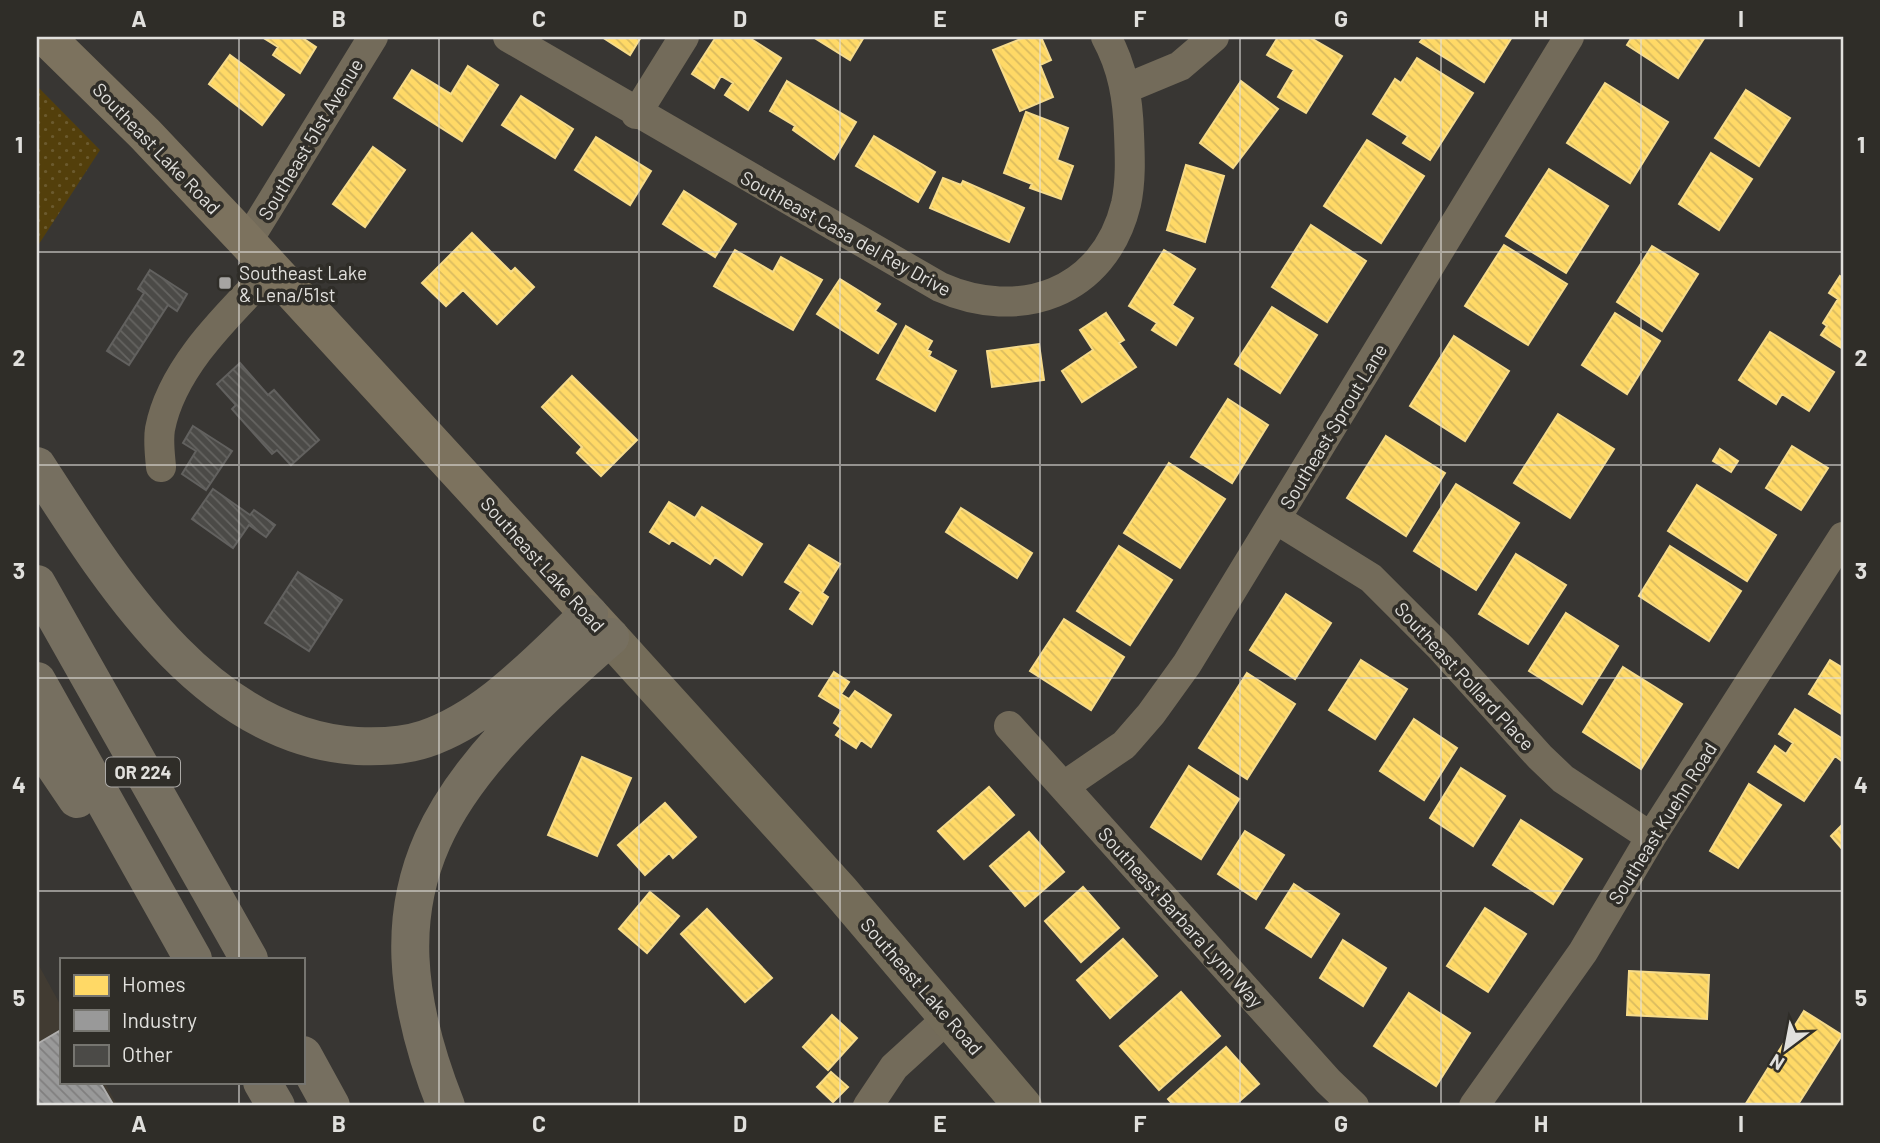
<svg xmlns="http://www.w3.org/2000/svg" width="1880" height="1143" font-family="Barlow,sans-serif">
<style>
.built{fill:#413b32}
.grass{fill:url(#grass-dots)}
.homes{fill:url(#homes-back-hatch);stroke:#f6db8a;stroke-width:2}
.industry{fill:url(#industry-back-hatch);stroke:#afaead;stroke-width:2}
.building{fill:url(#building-back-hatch);stroke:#62615f;stroke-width:2}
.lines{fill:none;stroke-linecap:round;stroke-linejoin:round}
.minor{stroke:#736b5a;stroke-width:30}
.secondary{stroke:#746c59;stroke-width:38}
.primary{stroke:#7c725e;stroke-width:38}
.trunk{stroke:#766f60;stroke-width:38}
.grid{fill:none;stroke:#e1e0dd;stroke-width:2;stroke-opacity:0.55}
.poi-dot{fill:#a6a4a2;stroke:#2f2d28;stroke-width:2.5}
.labels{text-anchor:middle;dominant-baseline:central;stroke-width:7;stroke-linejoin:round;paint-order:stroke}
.shield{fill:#2f2d28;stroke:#acaaa7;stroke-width:2}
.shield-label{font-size:18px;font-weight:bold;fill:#e1e0dd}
.street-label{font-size:19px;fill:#e1e0dd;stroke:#2f2d28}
.poi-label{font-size:19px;fill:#e1e0dd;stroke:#2f2d28;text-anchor:start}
.neatline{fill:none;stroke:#e1e0dd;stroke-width:2.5}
.grid-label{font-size:23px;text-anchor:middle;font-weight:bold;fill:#e1e0dd}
</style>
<defs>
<pattern id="grass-dots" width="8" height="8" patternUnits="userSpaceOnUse" patternTransform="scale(1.75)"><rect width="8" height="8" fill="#533f0b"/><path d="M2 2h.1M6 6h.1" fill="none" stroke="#6b5a2e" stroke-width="1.8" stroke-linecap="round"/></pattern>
<pattern id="homes-back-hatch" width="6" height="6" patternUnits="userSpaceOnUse" patternTransform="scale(1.75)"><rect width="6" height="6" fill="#ffd966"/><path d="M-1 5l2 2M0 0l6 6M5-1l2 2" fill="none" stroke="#dabb5f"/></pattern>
<pattern id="industry-back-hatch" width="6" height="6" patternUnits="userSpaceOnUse" patternTransform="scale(1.75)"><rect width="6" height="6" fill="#999"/><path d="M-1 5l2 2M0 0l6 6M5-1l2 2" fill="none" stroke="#807f7f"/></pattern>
<pattern id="building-back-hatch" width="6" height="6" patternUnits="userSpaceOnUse" patternTransform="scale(1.75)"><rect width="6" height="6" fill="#4b4a47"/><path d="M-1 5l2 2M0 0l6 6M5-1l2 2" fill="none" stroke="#656461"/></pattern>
</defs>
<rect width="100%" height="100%" fill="#383633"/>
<path class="built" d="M37,962l24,44v76h43l14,24h-81z"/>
<path class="grass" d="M37,86l63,64 -63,97z"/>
<path class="homes" d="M262,37h39l15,10 -16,26 -27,-18 5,-8z
M602,37h39l-11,18z
M716,37h32l33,21 -33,52 -23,-15 8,-12 -12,-7 -7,12 -22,-14z
M813,37h51l-14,23z
M1026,37h15l10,23 -11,5 13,32 -33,14 -27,-61z
M1278,37h31l33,19 -36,57 -28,-16 16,-27 -27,-15z
M1424,37h88l-28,45 -64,-40z
M1632,37h73l-27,41 -51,-33z
M230,55l54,40 -22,30 -53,-41z
M1417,58l56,35 -43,67 -27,-17 5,-7 -35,-22 22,-35 6,4z
M468,66l30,19 -36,56 -68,-43 18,-28 39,24z
M787,81l69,41 -22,37 -41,-29 2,-4 -25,-15z
M1241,81l37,28 -45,59 -33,-25z
M1605,83l63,39 -38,61 -63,-40z
M1746,90l44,28 -31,48 -44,-28z
M521,96l52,33 -18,29 -53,-33z
M1026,112l42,16 -11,32 16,6 -12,33 -31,-11 2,-4 -28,-11z
M874,136l61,36 -17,30 -62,-36z
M596,137l55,34 -21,34 -55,-35z
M1367,140l57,36 -43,67 -57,-37z
M373,147l32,23 -40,57 -32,-23z
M1711,153l41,26 -33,51 -40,-26z
M1186,165l38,11 -19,66 -38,-12z
M1549,169l59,37 -42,67 -60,-37z
M943,178l18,7 2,-4 61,27 -15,34 -79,-34z
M684,191l52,33 -21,33 -52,-33z
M1311,225l55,36 -39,61 -55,-35z
M472,233l39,39 4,-4 19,19 -37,37 -34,-34 -17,16 -24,-23z
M1504,245l63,39 -39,61 -63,-39z
M1652,246l46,28 -36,57 -45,-29z
M735,250l38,22 8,-15 41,23 -29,50 -79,-44z
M1164,250l31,19 -23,36 21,13 -17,27 -24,-15 5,-7 -28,-17z
M1840,276l3,2v71l-22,-14 6,-9 -4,-3 15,-24 -9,-6z
M840,279l40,25 -5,7 21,13 -18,29 -61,-39z
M1272,307l45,28 -37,58 -45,-29z
M1106,313l18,27 -5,3 17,24 -54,35 -20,-31 31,-21 -13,-20z
M1615,313l45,28 -33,53 -45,-29z
M906,326l26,15 -5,9 4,2 -2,4 27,15 -21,40 -58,-32z
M1770,332l64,40 -25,39 -27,-17 -6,10 -37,-24z
M1454,336l55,35 -44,70 -55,-35z
M1039,344l5,36 -52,7 -5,-36z
M572,376l65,64 -36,36 -24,-23 5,-6 -40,-40z
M1228,399l40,26 -36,58 -41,-26z
M1558,414l56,35 -44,69 -56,-35z
M1386,436l59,37 -39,63 -59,-38z
M1792,446l36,22 -27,42 -35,-22z
M1720,449l18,12 -7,11 -18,-11z
M1169,463l56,36 -45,69 -56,-35z
M1456,484l63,39 -43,67 -62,-39z
M1697,485l79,50 -29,46 -79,-50z
M669,502l26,16 7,-11 60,37 -20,31 -27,-18 -5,7 -38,-24 -3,4 -19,-12z
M961,508l71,45 -15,25 -71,-46z
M809,545l31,19 -18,29 6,4 -16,27 -22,-15 11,-17 -16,-10z
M1119,546l53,34 -42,65 -53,-34z
M1670,546l71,45 -32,50 -70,-45z
M1516,554l50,31 -38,59 -49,-30z
M1286,594l45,29 -36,56 -45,-29z
M1566,613l52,33 -36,58 -53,-33z
M1064,619l60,38 -33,53 -61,-39z
M1361,660l46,29 -32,50 -46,-29z
M1830,660l13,8v47l-34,-21z
M1623,667l59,37 -41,65 -58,-37z
M834,672l15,10 -8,12 8,5 6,-8 36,24 -20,32 -10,-7 -5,8 -20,-13 5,-7 -7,-5 8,-13 -23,-14z
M1247,673l48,31 -48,75 -48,-31z
M1795,709l48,30v23l-8,-6 -31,45 -46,-29 17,-26 11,8 7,-11 -14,-9z
M1414,719l43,29 -33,52 -44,-29z
M582,757l49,21 -34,78 -49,-21z
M1189,766l50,33 -38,60 -50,-32z
M1461,768l44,28 -32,50 -43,-28z
M1749,784l32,21 -43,63 -28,-17z
M989,787l25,28 -50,44 -26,-28z
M665,803l31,34 -23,21 -4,-5 -24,22 -27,-30z
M1521,820l61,39 -29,45 -60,-39z
M1843,824v26l-12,-14z
M1245,831l39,24 -28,44 -38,-25z
M1029,832l35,40 -39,34 -35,-40z
M1294,884l45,30 -28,43 -45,-29z
M1083,887l36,41 -38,34 -36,-41z
M650,892l29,24 -32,37 -28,-24z
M1485,908l41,26 -38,58 -41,-26z
M707,909l65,69 -27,24 -64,-68z
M1123,939l34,37 -47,42 -33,-38z
M1343,940l43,28 -23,38 -43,-28z
M1629,971l80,4 -2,44 -80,-4z
M1181,992l39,44 -61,54 -39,-44z
M1409,993l61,40 -34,53 -62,-40z
M1804,1011l38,24 -45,71h-50l-2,-1z
M832,1015l25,23 -29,32 -25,-23z
M1226,1047l33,37 -25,22h-60l-6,-7z
M831,1072l17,15 -15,15 -16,-15z"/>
<path class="industry" d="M61,1030v52h39l14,24h-77v-62z"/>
<path class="building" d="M150,270l37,24 -10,17 -9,-6 -39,60 -22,-14 37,-58 -6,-4z
M240,363l28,32 6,-5 45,50 -28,25 -14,-15 -5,4 -40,-45 4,-4 -19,-21z
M193,426l39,25 -26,39 -24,-16 14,-23 -13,-8z
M213,489l37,26 4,-5 21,15 -9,12 -17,-12 -16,23 -41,-29z
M298,572l44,28 -33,51 -44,-28z"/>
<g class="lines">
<path class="minor" d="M508,37l432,250c79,35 164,7 186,-83 5,-23 4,-46 3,-70 -1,-35 -6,-66 -23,-97
M1127,88l53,-22 34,-29
M636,114l48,-77
M247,242l126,-205
M161,467c-1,-12 -3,-26 -1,-38 12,-63 70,-116 112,-160
M1276,519l95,59 70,70 99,109 23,22 88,58
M1009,726l319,355 26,25
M1064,786l60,-41 27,-31 36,-50 382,-627
M868,1106l26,-39 56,-51
M1474,1106l109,-154 68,-115 192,-300"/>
<path class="secondary" d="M610,637l231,255 182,214"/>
<path class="primary" d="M46,37l99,97 102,108 363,395"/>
<path class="trunk" d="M37,466c73,113 169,271 320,280 22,1 47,0 68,-7 65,-22 115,-80 164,-125
M37,584l212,375
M37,681l156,278
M37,740l40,59
M303,1055l28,51
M262,1082l14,24
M446,1106c-90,-226 -1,-325 164,-469"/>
</g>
<path class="grid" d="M239,37v922M439,37v1069M639,37v1069M840,37v1069M1040,37v1069M1240,37v1069M1441,37v1069M1641,37v1069M37,252h1806M37,465h1806M37,678h1806M37,891h1806M239,1082v24"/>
<rect class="poi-dot" x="218" y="276" width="14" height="14" rx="3.5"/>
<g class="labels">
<rect class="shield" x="106" y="757.5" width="74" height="29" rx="5"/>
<g class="shield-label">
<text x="143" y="772">OR 224</text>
</g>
<g class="street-label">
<text transform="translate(310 139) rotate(-59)">Southeast 51st Avenue</text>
<text transform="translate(157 148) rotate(46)">Southeast Lake Road</text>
<text transform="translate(846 233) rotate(29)">Southeast Casa del Rey Drive</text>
<text transform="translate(1333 426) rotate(-59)">Southeast Sprout Lane</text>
<text transform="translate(543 564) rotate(48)">Southeast Lake Road</text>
<text transform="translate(1465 676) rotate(47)">Southeast Pollard Place</text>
<text transform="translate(1662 823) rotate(-58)">Southeast Kuehn Road</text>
<text transform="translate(1181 917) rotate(48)">Southeast Barbara Lynn Way</text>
<text transform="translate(922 986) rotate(49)">Southeast Lake Road</text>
</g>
<g class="poi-label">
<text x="239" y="272">Southeast Lake<tspan x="239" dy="22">&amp; Lena/51st</tspan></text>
</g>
</g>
<rect width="1880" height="1143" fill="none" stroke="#2f2d28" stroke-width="77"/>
<rect x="60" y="958" width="245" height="126" fill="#2f2d28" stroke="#767570" stroke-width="2"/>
<rect x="74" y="975" width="35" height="21" fill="#ffd966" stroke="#767570" stroke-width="2"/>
<text x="122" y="992" font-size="21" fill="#e1e0dd">Homes</text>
<rect x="74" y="1010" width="35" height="21" fill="#999999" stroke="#767570" stroke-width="2"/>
<text x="122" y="1028" font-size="21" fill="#e1e0dd">Industry</text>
<rect x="74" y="1045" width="35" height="21" fill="#4b4a47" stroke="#767570" stroke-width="2"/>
<text x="122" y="1062" font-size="21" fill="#e1e0dd">Other</text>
<g transform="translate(1786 1048) rotate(212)" stroke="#2f2d28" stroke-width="5" paint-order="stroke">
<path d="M0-5L12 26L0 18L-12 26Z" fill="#e1e0dd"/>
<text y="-10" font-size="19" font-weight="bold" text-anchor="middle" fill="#e1e0dd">N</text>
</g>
<rect x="38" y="38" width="1804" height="1066" class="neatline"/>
<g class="grid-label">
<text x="139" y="27">A</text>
<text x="339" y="27">B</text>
<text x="539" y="27">C</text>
<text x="740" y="27">D</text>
<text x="940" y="27">E</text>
<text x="1140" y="27">F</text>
<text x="1341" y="27">G</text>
<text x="1541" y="27">H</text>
<text x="1741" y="27">I</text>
<text x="19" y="153">1</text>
<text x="1861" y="153">1</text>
<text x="19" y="366">2</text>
<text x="1861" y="366">2</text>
<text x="19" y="579">3</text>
<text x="1861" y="579">3</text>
<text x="19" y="793">4</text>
<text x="1861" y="793">4</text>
<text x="19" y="1006">5</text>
<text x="1861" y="1006">5</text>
<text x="139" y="1132">A</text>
<text x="339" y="1132">B</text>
<text x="539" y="1132">C</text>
<text x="740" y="1132">D</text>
<text x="940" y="1132">E</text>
<text x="1140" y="1132">F</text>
<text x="1341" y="1132">G</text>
<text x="1541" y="1132">H</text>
<text x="1741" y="1132">I</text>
</g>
</svg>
